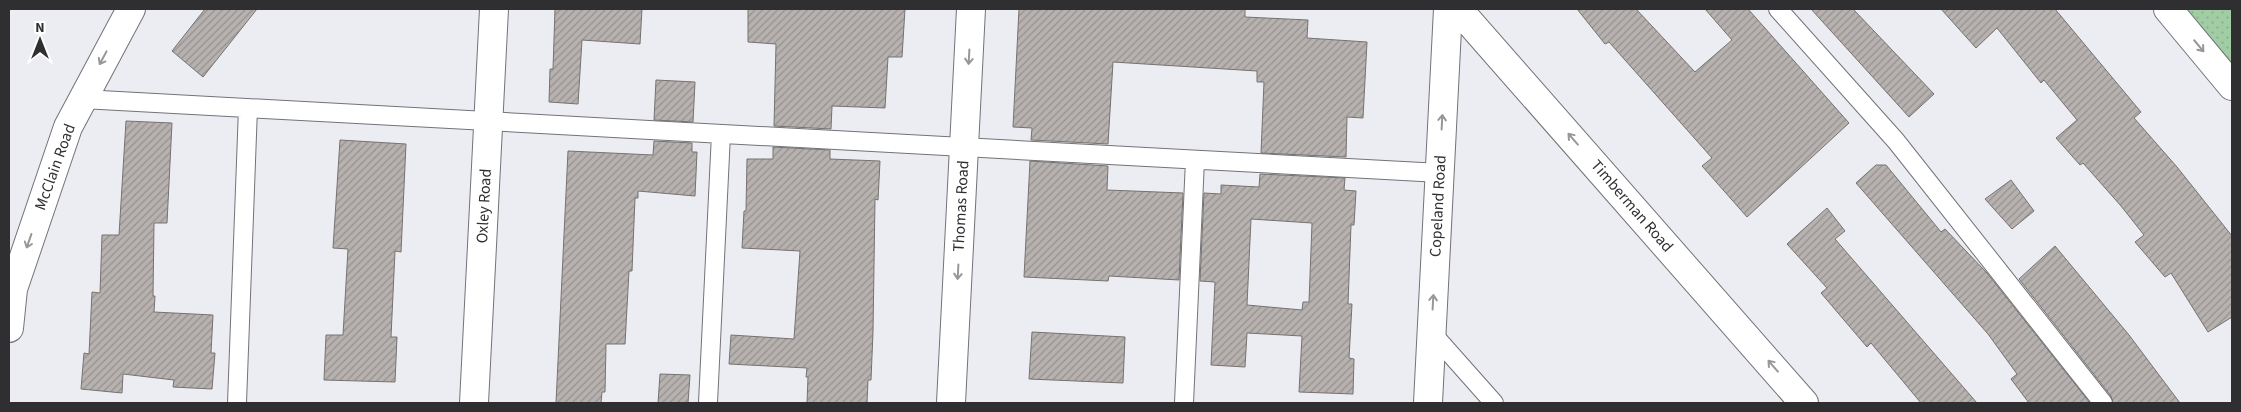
<svg xmlns="http://www.w3.org/2000/svg" width="2241" height="412" font-family="'Source Sans 3',sans-serif">
<style>
.grass{fill:url(#grass-dots)}
.building{fill:url(#building-hatch);stroke:#777270;fill-rule:evenodd}
.lines{fill:none;stroke-linecap:round;stroke-linejoin:round}
.service-casing{stroke:#727378;stroke-width:20}
.minor-casing{stroke:#727378;stroke-width:30}
.secondary-casing{stroke:#727378;stroke-width:30}
.service{stroke:#fff;stroke-width:18}
.minor{stroke:#fff;stroke-width:28}
.secondary{stroke:#fff;stroke-width:28}
.oneway{stroke:#979798}
.labels{text-anchor:middle;dominant-baseline:central;stroke-width:4.5;stroke-linejoin:round;paint-order:stroke}
.street-label{font-size:16px;fill:#2f2f31;stroke:#fff}
</style>
<defs>
<pattern id="grass-dots" width="8" height="8" patternUnits="userSpaceOnUse" patternTransform="scale(1.25)"><rect width="8" height="8" fill="#a0cda3"/><path d="M2 2h.1M6 6h.1" fill="none" stroke="#8ab08d" stroke-width="1.8" stroke-linecap="round"/></pattern>
<pattern id="building-hatch" width="6" height="6" patternUnits="userSpaceOnUse" patternTransform="scale(1.25)"><rect width="6" height="6" fill="#b7b2af"/><path d="M-1 1l2-2M0 6l6-6M5 7l2-2" fill="none" stroke="#95918f"/></pattern>
</defs>
<rect width="100%" height="100%" fill="#ecedf3"/>
<path class="grass" d="M2168,9h64v77z"/>
<path class="building" d="M205,9h52l-54,68 -31,-26z
M555,9h87l-2,35 -58,-4 -4,64 -29,-2 1,-33h3z
M748,9h157l-3,48h-14l-3,51 -53,-2 -1,23 -57,-3 2,-82 -28,-2z
M1019,9h226v8l63,3 -1,18 60,4 -4,76 -16,-1 -1,40 -85,-4 3,-71h-7v-11l-144,-9 -5,82 -77,-4 1,-12 -19,-1z
M1577,9h59l59,63 37,-32 -27,-31h43l101,114 -102,94 -45,-51 10,-8 -103,-116 -4,2z
M1811,9h42l81,85 -25,23z
M1941,9h114l86,103 -7,6 43,49 55,69v81l-24,15 -37,-59 -6,4 -30,-35 9,-7 -23,-29 -38,-43 -3,2 -24,-27 21,-18 -33,-40 -3,3 -44,-55 -21,20z
M656,80l39,2 -2,40 -39,-2z
M126,121l46,2 -5,100h-13l-1,73h2l-1,16 59,3 -2,38h4l-3,36 -39,-2 1,-7 -51,-6 -1,19 -41,-4 3,-36 5,1 3,-62 8,1 2,-58h17z
M340,140l66,4 -5,108 -6,-1 -4,86h6l-2,45 -71,-2 2,-45h17l5,-86 -15,-1z
M654,141l38,2v9h5l-2,44 -57,-5v7h-3l-3,73h-3l-4,73h-19l-1,48h-3l-1,11h-45l12,-252 85,4z
M773,147l57,3v9l50,2 -2,39 -3,-1 -2,133 -2,48h-3l-1,23h-60l1,-26h-2l1,-9 -78,-4 2,-29 63,4 6,-88 -58,-3 2,-37h2l1,-52h26z
M1030,161l78,5 -1,24 76,3 -4,87 -70,-4 -1,5 -84,-4z
M1876,165h10l55,67 4,-3 42,44 103,130h-61l-18,-24 6,-5 -29,-40 -132,-151z
M1260,174l85,4 -1,12 12,1 -2,34h-3l-3,79h4l-3,54 5,1 -1,35 -54,-2 3,-56 -55,-3 -2,34 -34,-2 4,-83 -15,-1 4,-88 17,1v-9l38,2zM1251,219l61,4 -3,79h-6l-1,8 -55,-5z
M2011,180l23,31 -22,18 -27,-30z
M1827,208l18,23 -10,8 142,164h-56l-50,-60 -4,4 -46,-54 6,-5 -40,-44z
M2055,246l74,89 51,68h-67l-2,-7 -92,-117z
M1032,332l93,5 -2,46 -94,-4z
M660,374l30,1 -2,28h-30z"/>
<g class="lines">
<defs>
<path id="service" d="M1778,9l118,132 207,262
M82,99l1358,74
M1431,332l63,71
M237,403l11,-295
M708,403l13,-269
M1184,403l11,-243"/>
<path id="minor" d="M1458,9l346,394
M9,328l4,-39 55,-162 63,-118
M474,403l20,-394
M951,403l20,-394
M1428,403l20,-394"/>
<path id="secondary" d="M2168,9l64,77"/>
</defs>
<use href="#service" class="service-casing"/>
<use href="#minor" class="minor-casing"/>
<use href="#secondary" class="secondary-casing"/>
<use href="#service" class="service"/>
<use href="#minor" class="minor"/>
<use href="#secondary" class="secondary"/>
</g>
<defs><path id="oneway-shaft" d="M-6 0H5M1.5-3L5.5 0L1.5 3" fill="none" stroke-width="1.6" stroke-linecap="round" stroke-linejoin="round" transform="scale(1.25)"/></defs>
<g class="oneway">
<use href="#oneway-shaft" transform="translate(2199 46) rotate(50)"/>
<use href="#oneway-shaft" transform="translate(969 57) rotate(93)"/>
<use href="#oneway-shaft" transform="translate(103 58) rotate(118)"/>
<use href="#oneway-shaft" transform="translate(1442 122) rotate(-87)"/>
<use href="#oneway-shaft" transform="translate(1573 139) rotate(-131)"/>
<use href="#oneway-shaft" transform="translate(29 241) rotate(109)"/>
<use href="#oneway-shaft" transform="translate(958 272) rotate(93)"/>
<use href="#oneway-shaft" transform="translate(1433 302) rotate(-87)"/>
<use href="#oneway-shaft" transform="translate(1773 366) rotate(-131)"/>
</g>
<g class="labels">
<g class="street-label">
<text transform="translate(55 167) rotate(-70)">McClain Road</text>
<text transform="translate(484 206) rotate(-87)">Oxley Road</text>
<text transform="translate(961 206) rotate(-87)">Thomas Road</text>
<text transform="translate(1438 206) rotate(-87)">Copeland Road</text>
<text transform="translate(1632 206) rotate(49)">Timberman Road</text>
</g>
</g>
<rect width="2241" height="412" fill="none" stroke="#2f2f31" stroke-width="20"/>
<g transform="translate(40 40)" stroke="#ffffff" stroke-width="4" paint-order="stroke">
<path d="M0-4L9 19L0 12L-9 19Z" fill="#2f2f31"/>
<text y="-8" font-size="14" font-weight="bold" text-anchor="middle" fill="#2f2f31">N</text>
</g>
</svg>
